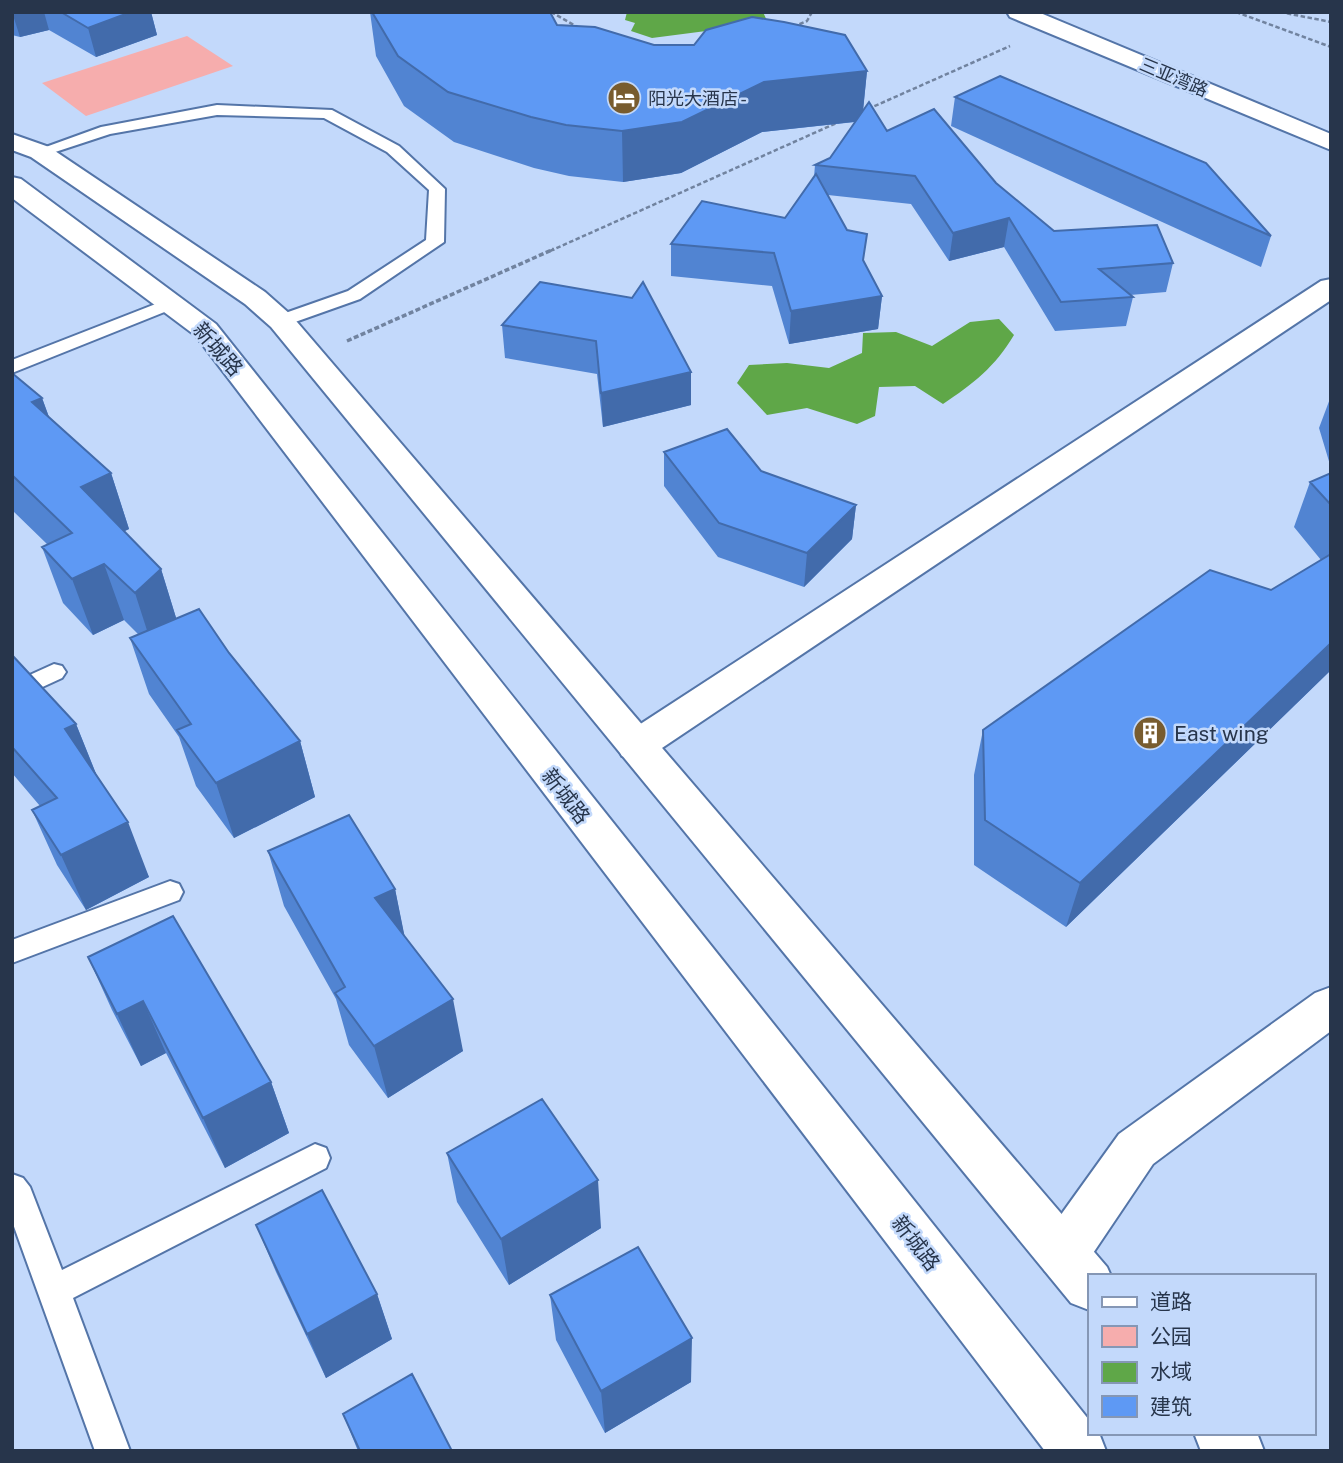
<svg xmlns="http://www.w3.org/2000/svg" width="1343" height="1463" font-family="'Public Sans','Noto Sans SC',sans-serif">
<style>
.green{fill:#f6adad}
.water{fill:#5fa748}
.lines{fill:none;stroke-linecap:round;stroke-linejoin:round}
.lane-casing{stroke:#5475a8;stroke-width:4}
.street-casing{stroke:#5475a8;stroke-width:4}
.primary-casing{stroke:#5475a8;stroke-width:4}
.path-far1{stroke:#71839f;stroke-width:2.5;stroke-dasharray:4.5 2.5;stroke-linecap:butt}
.path{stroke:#71839f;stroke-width:3.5;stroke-dasharray:5 2.5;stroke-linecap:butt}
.lane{fill:#fff;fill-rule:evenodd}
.street{fill:#fff;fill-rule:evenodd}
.primary{fill:#fff;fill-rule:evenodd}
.wall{fill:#5184d2}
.shaded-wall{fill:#426bab}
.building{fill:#5e99f4;stroke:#426bab;stroke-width:2}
.labels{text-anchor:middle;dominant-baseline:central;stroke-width:5;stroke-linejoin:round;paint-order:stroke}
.far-street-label{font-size:18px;fill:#27354b;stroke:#c3d9fb}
.far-poi-label{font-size:18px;fill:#27354b;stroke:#c3d9fb;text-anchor:start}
.street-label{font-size:21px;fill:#27354b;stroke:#c3d9fb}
.poi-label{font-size:21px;fill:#27354b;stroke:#c3d9fb;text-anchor:start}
</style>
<rect width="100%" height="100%" fill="#c3d9fb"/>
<path class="green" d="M187,36l46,30 -147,50 -44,-33z"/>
<path class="water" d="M627,12h136l5,11 -116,15 -21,-7 4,-8 -10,-3z
M999,319l15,16c-19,32 -41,49 -71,69l-28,-18 -36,1 -4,29 -18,8 -50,-16 -40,7 -30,-32 12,-18 38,-2 42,5 33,-15 1,-20 33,-1 36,14 38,-24z"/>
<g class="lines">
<defs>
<path id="lane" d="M217,105l115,5 67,36 46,43 -1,53 -84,57 -79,28 -7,-2 -2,-4 2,-4 74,-26 78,-51 3,-50 -42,-38 -63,-34 -107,-3 -107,19 -70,23 -8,-5 69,-25z
M171,298l6,1 3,4 -3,4 -165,66v-13z
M54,664l8,2 4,6 -4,6 -50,23v-18z
M170,881l9,3 4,8 -4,8 -167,63v-23z
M315,1144l11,4 4,10 -4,10 -253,130 57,153h-35l-83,-230v-47l11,4 7,9 32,83z"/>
<path id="street" d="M1331,279v21l-681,456 -14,4 -14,-4 -5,-10 5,-10 699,-455z
M1331,987v44l-178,133 -72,107 -18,7 -18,-7 -7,-17 7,-17 74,-103 196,-141z"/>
<path id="primary" d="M1007,12h31l293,122v16l-321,-133z
M12,134l37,13 216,145 26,23 816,952 4,9h-22v34l-18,-7 -800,-976 -26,-23 -214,-147 -19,-7z
M12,177l9,2 195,145 873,1096v13h10l7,18h-61l-849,-1115 -184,-138z
M1194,1433h63l7,18h-63z"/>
</defs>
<use href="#lane" class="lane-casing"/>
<use href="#street" class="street-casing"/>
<use href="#primary" class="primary-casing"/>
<path class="path-far1" d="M551,12l30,17
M1236,12l95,35
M1280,12l51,10
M793,27l14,-6 5,-9
M868,109l142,-63
M550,251l291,-130"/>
<path class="path" d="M347,341l207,-92"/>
<use href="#lane" class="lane"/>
<use href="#street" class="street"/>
<use href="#primary" class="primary"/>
</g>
<path class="wall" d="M12,12h139l6,23 -61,22 -47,-27 -29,7 -8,-2z
M370,12h180l7,13 97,20 213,26 -4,39 24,21 109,52 58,48 119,32 -7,29 -36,3 3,2 -7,29 -71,5 -51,-84 -55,14 -38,-57 -83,-9 54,101 -4,33 -89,15 -17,-58 -101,-10v-32l114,-26 29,-41 1,-12 15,-7 25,-36 -93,10 -81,41 -58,9 -54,-6 -35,-8 -80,-26 -50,-36 -28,-50z
M955,97l316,139 -10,31 -310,-141z
M540,282l151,90v33l-88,22 -6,-53 -92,-16 -3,-33z
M12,373l30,25 7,19 62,56 18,56 -5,2 37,38 15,49 53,35 71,88 15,56 -81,41 -38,-52 -17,-49 -30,-43 -19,-56 9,-3 -15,-15 -31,15 -30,-32 -21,-56 6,-2 -36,-35z
M1331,396v72l-12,-40z
M664,452l97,19 95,34 -4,34 -48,48 -86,-30 -54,-71z
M1331,473v197l-265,257 -92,-62v-90l9,-45 288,-140 50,-30 -27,-33 16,-45z
M12,655l64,69 21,52 52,101 -63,33 -29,-45 -25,-55 8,-4 -28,-33z
M268,851l127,38 9,46 59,116 -75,47 -39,-53 -13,-46 -52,-93z
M88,957l183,125 18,51 -64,35 -59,-115 -25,13 -29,-56z
M447,1153l154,75 -92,57 -52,-83z
M256,1225l121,69 15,45 -66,39 -50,-106z
M550,1295l141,87 -86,51 -49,-93z
M343,1414l109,37h-94z"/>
<path class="shaded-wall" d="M12,12h32l5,18 -29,7z
M131,12h20l6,23 -61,22 -8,-29z
M867,71l-5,50 -100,11 -81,41 -58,9 -1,-51 142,-49z
M1009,218l-5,29 -55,14 4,-28z
M882,296l-4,33 -89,15 2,-33z
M691,372v33l-88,22 -2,-34z
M42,398l20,55 -30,-51z
M111,473l18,56 -28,14 -20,-56z
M856,505l-4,34 -48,48 3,-34z
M104,564l20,56 -31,15 -21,-56z
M161,569l17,55 -25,25 -18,-56z
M1331,643v27l-265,257 14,-44z
M76,724l22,55 -33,-50z
M300,741l15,56 -81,41 -18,-55z
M128,822l21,55 -63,33 -25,-55z
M395,889l11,54 -31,-45z
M453,999l10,52 -75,47 -14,-52z
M143,1001l23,52 -25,13 -24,-52z
M271,1082l18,51 -64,35 -22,-50z
M598,1180l3,48 -92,57 -8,-46z
M377,1294l15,45 -66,39 -19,-44z
M692,1338l-1,44 -86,51 -4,-42z"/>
<path class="building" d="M61,12h70l-43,16z
M372,12h178l7,13 38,2 59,18h40l12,-15 46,-13 32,5 61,13 22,36 -103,11 -82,40 -60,9 -56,-6 -35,-8 -83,-25 -50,-36z
M1000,76l206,87 65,73 -316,-139z
M869,102l18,29 47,-22 62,74 58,48 103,-6 16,38 -74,6 34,28 -72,5 -52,-84 -56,15 -38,-57 -100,-11 15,-7z
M816,174l31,56 20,4 -4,26 19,36 -91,15 -17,-58 -103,-9 31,-43 83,17z
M540,282l92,16 11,-16 48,90 -90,21 -5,-52 -94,-16z
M12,373l30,25 -10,4 79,71 -30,14 80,82 -26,24 -31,-29 -32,15 -30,-32 30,-14 -60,-58z
M727,429l34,42 95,34 -49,48 -88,-30 -55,-71z
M1331,473v32l-21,-23z
M1331,554v89l-251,240 -95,-63 -2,-90 227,-160 61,20z
M199,609l30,44 71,88 -84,42 -39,-53 14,-6 -61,-86z
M12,655l64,69 -11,5 63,93 -67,33 -29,-45 25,-12 -45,-51z
M349,815l46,74 -20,9 78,101 -79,47 -39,-53 10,-6 -77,-136z
M173,916l98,166 -68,36 -60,-117 -26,13 -29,-57z
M542,1099l56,81 -97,59 -54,-86z
M322,1190l55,104 -70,40 -51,-109z
M638,1247l54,91 -91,53 -51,-96z
M412,1374l40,77h-92l-17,-37z"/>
<defs>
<symbol id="hotel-disc" viewBox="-11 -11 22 22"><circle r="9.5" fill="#785c2f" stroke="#c3d9fb"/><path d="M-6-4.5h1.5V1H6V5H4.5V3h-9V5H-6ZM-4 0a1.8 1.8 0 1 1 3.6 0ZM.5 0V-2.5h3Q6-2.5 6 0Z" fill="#fff"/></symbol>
<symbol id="building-disc" viewBox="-11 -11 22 22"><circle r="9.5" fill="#785c2f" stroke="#c3d9fb"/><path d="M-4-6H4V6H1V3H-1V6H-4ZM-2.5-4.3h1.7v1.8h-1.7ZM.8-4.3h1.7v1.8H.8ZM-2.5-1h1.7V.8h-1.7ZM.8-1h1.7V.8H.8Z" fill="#fff"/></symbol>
</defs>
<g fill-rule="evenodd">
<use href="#hotel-disc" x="605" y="79" width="38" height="38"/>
<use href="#building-disc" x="1131" y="714" width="38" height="38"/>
</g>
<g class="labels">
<g class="far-street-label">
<text transform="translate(1174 77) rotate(23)">三亚湾路</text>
</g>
<g class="far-poi-label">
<text x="648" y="98">阳光大酒店 -</text>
</g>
<g class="street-label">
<text transform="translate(218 349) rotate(49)">新城路</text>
<text transform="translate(566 796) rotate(52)">新城路</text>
<text transform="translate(916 1243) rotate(52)">新城路</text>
</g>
<g class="poi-label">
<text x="1174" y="733">East wing</text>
</g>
</g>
<rect width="1343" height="1463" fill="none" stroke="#27354b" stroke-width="28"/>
<rect x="1088" y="1274" width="228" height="161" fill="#c3d9fb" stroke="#8597b5" stroke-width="2"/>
<rect x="1102" y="1297" width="35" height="10" fill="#ffffff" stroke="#8597b5" stroke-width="2"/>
<text x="1150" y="1309" font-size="21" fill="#27354b">道路</text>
<rect x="1102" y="1326" width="35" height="21" fill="#f6adad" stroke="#8597b5" stroke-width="2"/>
<text x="1150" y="1344" font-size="21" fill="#27354b">公园</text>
<rect x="1102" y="1362" width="35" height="21" fill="#5fa748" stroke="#8597b5" stroke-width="2"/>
<text x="1150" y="1379" font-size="21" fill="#27354b">水域</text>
<rect x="1102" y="1396" width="35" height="21" fill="#5e99f4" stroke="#8597b5" stroke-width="2"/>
<text x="1150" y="1414" font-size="21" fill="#27354b">建筑</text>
</svg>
